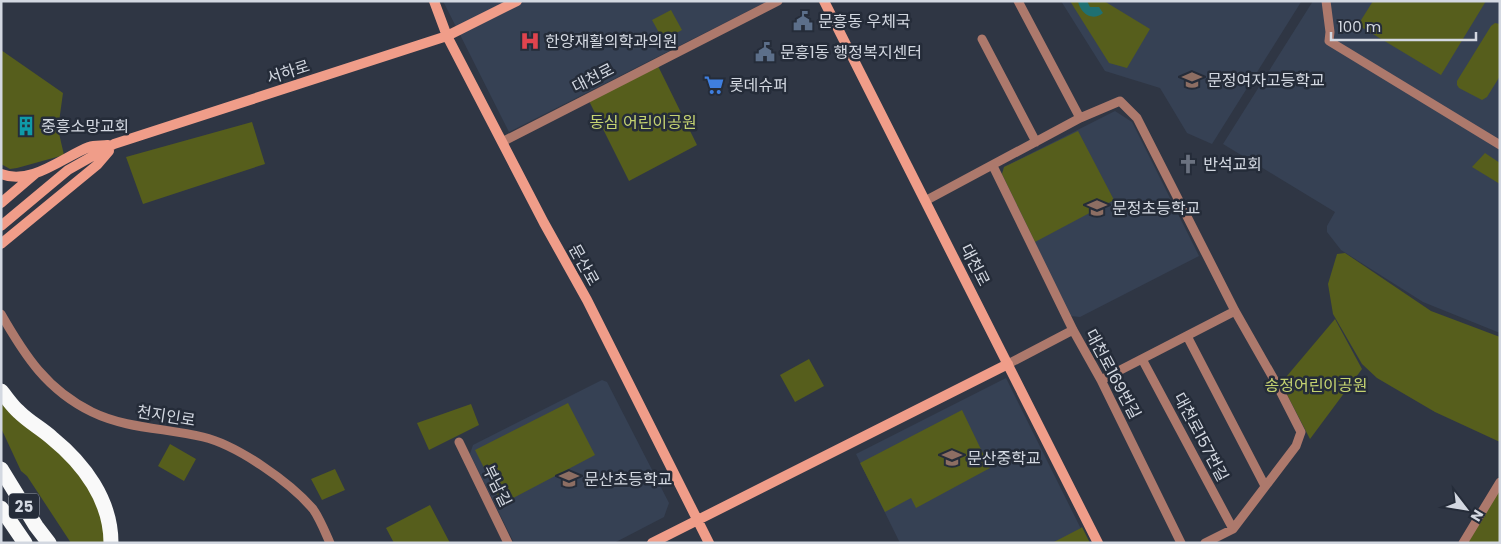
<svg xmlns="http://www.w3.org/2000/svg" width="1501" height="544" font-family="Poppins,'Noto Sans KR',sans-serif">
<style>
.built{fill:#364154}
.green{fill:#565e1c}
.water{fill:#1f7072}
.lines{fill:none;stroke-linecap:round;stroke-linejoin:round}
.street{stroke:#ad796c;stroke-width:9}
.secondary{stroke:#f09d89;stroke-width:10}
.highway{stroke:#f9f9f9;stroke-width:15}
.labels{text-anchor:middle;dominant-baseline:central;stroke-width:5;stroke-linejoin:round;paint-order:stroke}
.shield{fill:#252c39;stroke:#9fa4af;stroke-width:1}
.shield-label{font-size:15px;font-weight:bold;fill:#d3d8e1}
.poi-label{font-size:16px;fill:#d3d8e1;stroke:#252c39;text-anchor:start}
.street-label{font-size:16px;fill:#d3d8e1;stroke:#252c39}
.park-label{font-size:16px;fill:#c5d371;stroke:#252c39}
</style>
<rect width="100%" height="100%" fill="#2f3644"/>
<path class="built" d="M443,1h325l-259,131z
M1061,1h239l1,1 -89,142 -25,-11 -27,-45 -55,-17z
M1313,1h187v332l-77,-31 -82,-52 -14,-18v-6l8,-14 -112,-68z
M1115,111l17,11 67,134 -119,61 -10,-1 -68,-142 2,-7z
M1006,378l75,151 -28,14h-153l-44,-89z
M602,380l5,2 62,121 -5,14 -50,26h-100l-44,-89 3,-9z"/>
<path class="green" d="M1070,1h34l46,28 -23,39 -18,-5z
M1373,1h113l-45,74 -83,-50z
M671,10l11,20 -19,10 -11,-20z
M1495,23l5,1v52l-13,21 -5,3 -23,-12 -2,-3v-4l34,-55z
M1,50l62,43 -5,36 6,26 -47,13 -7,1 -9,-5z
M657,64l40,81 -68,36 -41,-82z
M252,122l13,42 -122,40 -17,-47z
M1078,131l36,69 -79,42 -33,-68 2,-7z
M1485,153l15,10v21l-28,-17z
M1345,253l86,58 69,26v105l-65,-30 -58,-34 -15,-14 -29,-50 -5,-30 9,-30z
M1335,319l27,50 -52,70 -29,-56z
M809,359l15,27 -29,16 -15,-27z
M1,398l92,86 18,59h-40l-44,-67 -6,-5 -20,-43z
M568,403l27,52 -93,49 -27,-54z
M471,404l8,21 -50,25 -12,-27z
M962,410l28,58 -74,40 -5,-10 -26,14 -25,-49z
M170,444l26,15 -12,22 -26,-15z
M335,469l10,21 -23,10 -11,-21z
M1500,485v58h-32z
M430,505l20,38h-56l-8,-15z
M1082,527l8,16h-38l29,-15z"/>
<path class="water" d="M1078,1h9l3,6h9l4,6c-11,9 -23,0 -25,-12z"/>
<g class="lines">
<path class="street" d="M1018,1l62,117
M1326,1l4,31 -1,9 171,104
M982,39l54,103
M502,142l276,-141
M993,166l80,164 28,50 80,163
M925,201l155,-83 40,-17 17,17 98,193 41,72 25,49 -5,14 -63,83 -28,14
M1,314c24,42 46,76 91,98 35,17 74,16 111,25 34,8 87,45 110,72 7,10 12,23 17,34
M1187,336l78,150
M1142,359l91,170
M1008,364l65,-34
M1101,380l134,-69
M459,442l49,101
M1463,543l37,-61"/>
<path class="secondary" d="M434,1l13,35 97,187 43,77 122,243
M824,1l274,542
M1,174c30,12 62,-17 88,-27 6,-2 13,-1 19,-2
M1,203l35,-30
M1,226l67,-56 46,-26 333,-108 70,-35
M1,244l96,-79 12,-14
M652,543l356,-179"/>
<path class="highway" d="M1,391c6,7 11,15 18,21 10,10 23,17 33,26 32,26 59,62 59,105
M1,469l35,57 13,17
M1,508l24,35"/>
</g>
<defs>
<symbol id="civic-bare" viewBox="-9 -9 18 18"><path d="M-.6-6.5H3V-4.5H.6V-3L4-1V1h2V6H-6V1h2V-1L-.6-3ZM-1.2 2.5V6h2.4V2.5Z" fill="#5c6f8a" stroke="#252c39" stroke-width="2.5" paint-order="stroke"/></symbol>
<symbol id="hospital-bare" viewBox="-9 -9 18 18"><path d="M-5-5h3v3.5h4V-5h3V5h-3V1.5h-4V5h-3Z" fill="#e0444e" stroke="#252c39" stroke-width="2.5" paint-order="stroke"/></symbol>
<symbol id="school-bare" viewBox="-9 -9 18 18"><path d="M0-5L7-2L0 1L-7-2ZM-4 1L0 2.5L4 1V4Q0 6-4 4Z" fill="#8d6e63" stroke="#252c39" stroke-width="2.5" paint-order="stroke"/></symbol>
<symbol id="supermarket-bare" viewBox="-9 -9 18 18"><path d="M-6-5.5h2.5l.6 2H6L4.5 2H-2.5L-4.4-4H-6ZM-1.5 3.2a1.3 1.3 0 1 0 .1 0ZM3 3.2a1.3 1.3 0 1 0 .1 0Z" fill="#3f7fe0" stroke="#252c39" stroke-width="2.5" paint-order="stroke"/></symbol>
<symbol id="building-bare" viewBox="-9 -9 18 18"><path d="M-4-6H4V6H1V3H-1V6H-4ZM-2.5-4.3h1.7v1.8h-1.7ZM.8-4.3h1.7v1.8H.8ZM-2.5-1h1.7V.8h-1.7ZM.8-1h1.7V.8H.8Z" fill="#0f9aa8" stroke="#252c39" stroke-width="2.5" paint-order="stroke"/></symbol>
<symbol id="church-bare" viewBox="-9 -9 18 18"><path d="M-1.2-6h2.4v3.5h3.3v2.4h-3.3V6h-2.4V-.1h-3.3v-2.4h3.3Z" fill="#6b7280" stroke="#252c39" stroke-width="2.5" paint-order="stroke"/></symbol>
</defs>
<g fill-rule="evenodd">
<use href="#civic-bare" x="789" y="7" width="28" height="28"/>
<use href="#hospital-bare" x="516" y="27" width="28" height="28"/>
<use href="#civic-bare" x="751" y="38" width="28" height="28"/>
<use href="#school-bare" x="1178" y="66" width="28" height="28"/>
<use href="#supermarket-bare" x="700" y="71" width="28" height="28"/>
<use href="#building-bare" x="12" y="112" width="28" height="28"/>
<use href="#church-bare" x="1174" y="150" width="28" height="28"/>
<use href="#school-bare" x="1083" y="194" width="28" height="28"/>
<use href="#school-bare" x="938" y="444" width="28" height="28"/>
<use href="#school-bare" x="555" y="465" width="28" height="28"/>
</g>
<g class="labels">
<rect class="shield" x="9" y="493.5" width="30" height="25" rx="4"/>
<g class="shield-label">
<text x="24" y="506">25</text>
</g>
<g class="poi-label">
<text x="818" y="21">문흥동 우체국</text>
<text x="545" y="41">한양재활의학과의원</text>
<text x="780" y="52">문흥1동 행정복지센터</text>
<text x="1207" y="80">문정여자고등학교</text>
<text x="729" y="85">롯데슈퍼</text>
<text x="41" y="126">중흥소망교회</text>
<text x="1203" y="164">반석교회</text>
<text x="1112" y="208">문정초등학교</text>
<text x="967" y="458">문산중학교</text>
<text x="584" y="479">문산초등학교</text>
</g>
<g class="street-label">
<text transform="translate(288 72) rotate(-18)">서하로</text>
<text transform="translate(593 78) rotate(-27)">대천로</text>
<text transform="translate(584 265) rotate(61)">문산로</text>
<text transform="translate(975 265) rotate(63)">대천로</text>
<text transform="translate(1113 374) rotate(62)">대천로169번길</text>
<text transform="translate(166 416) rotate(9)">천지인로</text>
<text transform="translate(1201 437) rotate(62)">대천로157번길</text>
<text transform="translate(497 486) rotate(64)">부남길</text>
</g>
<g class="park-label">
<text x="643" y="122">동심 어린이공원</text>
<text x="1316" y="385">송정어린이공원</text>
</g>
</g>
<rect width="1501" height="544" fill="none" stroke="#d3d8e1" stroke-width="5"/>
<g transform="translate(1466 509) rotate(121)" stroke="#252c39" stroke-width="4" paint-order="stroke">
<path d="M0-4L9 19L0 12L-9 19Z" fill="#d3d8e1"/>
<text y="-8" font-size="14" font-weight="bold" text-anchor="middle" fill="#d3d8e1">N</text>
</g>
<path d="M1331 32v8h145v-8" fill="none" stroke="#d3d8e1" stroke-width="2.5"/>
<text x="1338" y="32" font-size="15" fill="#d3d8e1" stroke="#252c39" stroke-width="4" paint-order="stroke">100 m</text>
</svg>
